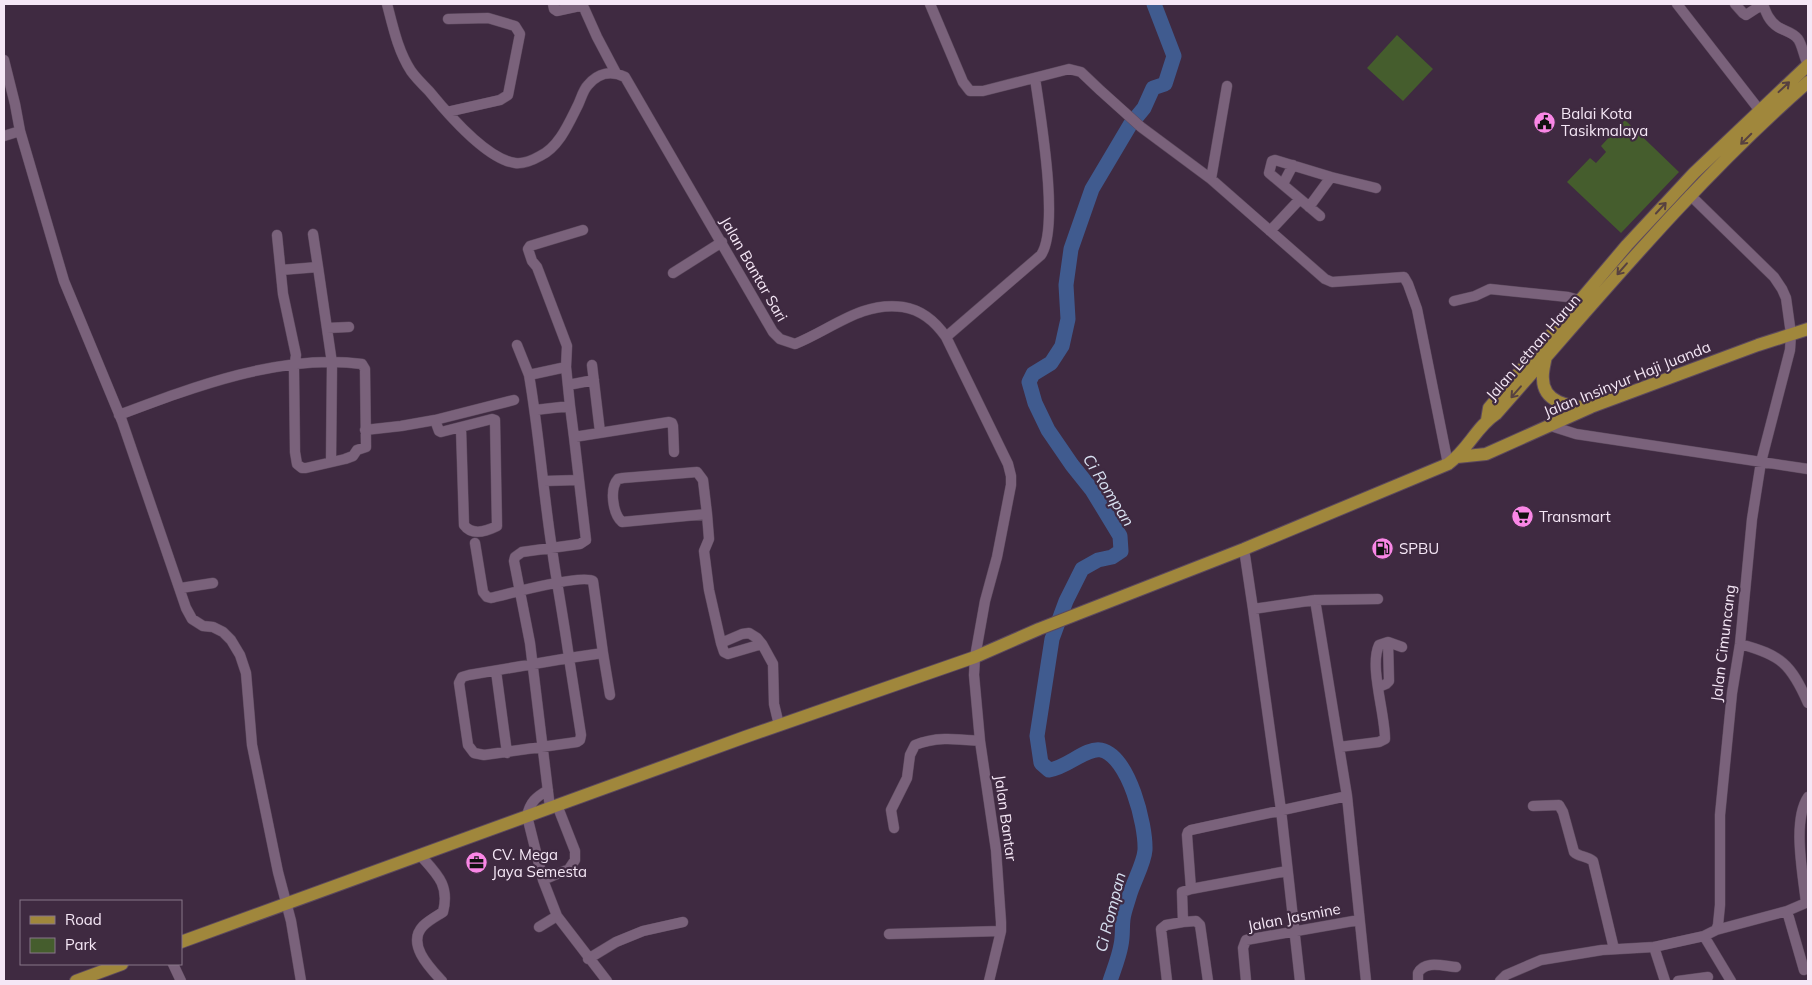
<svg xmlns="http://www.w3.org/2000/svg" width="1812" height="985" font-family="Mulish,sans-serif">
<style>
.green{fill:#455d2d}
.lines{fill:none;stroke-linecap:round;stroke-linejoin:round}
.river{stroke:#405b8f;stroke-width:15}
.minor-casing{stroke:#5c495d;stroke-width:11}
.major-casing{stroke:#5c495d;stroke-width:14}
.minor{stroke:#7a627b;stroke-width:10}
.major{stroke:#a0873c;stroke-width:12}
.oneway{stroke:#574140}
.labels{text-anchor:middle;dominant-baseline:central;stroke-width:4.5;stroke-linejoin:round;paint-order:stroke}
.poi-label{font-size:15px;fill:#f5e7f6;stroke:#3f2a41;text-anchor:start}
.street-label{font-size:15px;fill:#f5e7f6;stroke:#3f2a41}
.water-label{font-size:16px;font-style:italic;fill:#d8e1f1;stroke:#3f2a41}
</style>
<rect width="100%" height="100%" fill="#3f2a41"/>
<path class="green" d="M1397,35l36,34 -30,32 -36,-33z
M1625,120l54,52 -58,61 -54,-51 23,-24 6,5 10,-11 -5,-6z"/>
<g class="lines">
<path class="river" d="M1110,981c4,-12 9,-24 11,-36 2,-9 1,-18 2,-26 1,-8 4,-15 6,-22 4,-15 15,-33 16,-47 1,-25 -16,-94 -44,-100 -15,-3 -34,18 -52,20l-8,-7 -4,-27 15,-97 14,-38 16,-32 16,-9 14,-3 9,-6 -1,-15 -28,-46 -20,-25 -24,-35 -13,-27 -6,-21 4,-8 18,-11 11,-17 6,-27 -2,-34 5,-36 21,-60 38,-64 14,-17 9,-20 12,-4 9,-28 -20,-52"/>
<defs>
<path id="minor" d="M387,4c6,23 11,47 24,67 5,7 12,14 18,20 18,22 57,68 86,72 8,1 18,-3 25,-7 19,-9 29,-33 38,-51 3,-6 5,-15 10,-20 10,-12 23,-15 37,-8l148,255 7,7 15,5c37,-15 67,-43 108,-37 19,3 32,14 43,30l62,127 3,12v9l-14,72 -12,44 -10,56 -1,18 6,66 16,109 5,72v9l-12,50
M553,4l1,5 3,2 23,-5 4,2 13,29 19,36
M930,4l33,78 7,9h13l86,-22 12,3 20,19 40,36 70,52 114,100 7,3 72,-5 4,7 9,25 31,155
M1677,4l87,112
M1735,4l8,9 3,2 17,-11
M1763,4c3,9 6,17 15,23 6,4 15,5 20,12 4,5 6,18 10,26
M4,60l11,44 5,27 44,150 58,140 64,187 6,11 11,7 10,1 10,5 8,8 9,15 6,18 6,72 26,127 13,49 10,60
M447,112l53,-12 8,-5 12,-61 -5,-8 -27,-8 -40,1
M4,136l16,-5
M1211,179l16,-93
M1283,184l10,-19
M1300,199l-31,-26 3,-12 3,-1 56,17
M1309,207l22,-30 45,11
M1270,231l30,-32 20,17
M313,234l5,33
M281,270l37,-3 14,96 -1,99
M673,273l49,-31
M1454,301l21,-5 15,-7 78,8 11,3
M327,328l22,-1
M946,337l95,-82c19,-28 -1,-141 -6,-177
M517,345l12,30
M592,365l8,67
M568,385l26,-5
M570,406l-4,-39 1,-21 -30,-79 -5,-6 -4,-12 2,-3 53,-16
M535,410l35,-4 4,31
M119,415c74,-28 164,-62 243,-51l3,5 1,78 -9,3 -4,6 -8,3 -39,9h-4l-5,-4 -2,-12 -1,-83 2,-14 -13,-61 -6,-59
M435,420l79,-20
M1551,426l25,8 232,35
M365,430l36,-4 34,-6 4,11 2,1 51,-13 3,1 2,106c-10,5 -25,10 -33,-1l-3,-97
M544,481l34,-1
M707,514l-4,-34 -6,-8 -74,6 -5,1c-9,10 -5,35 4,43l85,-8 2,25 -5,12 5,39 12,53 21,-9 7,-1 8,5 5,6 11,20 1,40 5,21
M475,543l8,49 4,5 4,1c16,-4 92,-24 102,-17l10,72 -34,5 12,77 -1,5 -3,2 -93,13 -10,-2 -6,-8 -9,-62 3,-6 7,-2 100,-17c-5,-37 -12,-73 -17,-109 -9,-58 -13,-116 -23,-174l37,-8
M1244,549l9,60
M181,588l32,-5
M721,643l3,9 4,2 34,-10
M1740,644c41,11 51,20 68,59
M603,653l7,42
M496,671l11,82
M1379,687l7,-3 3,-3 -1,-39
M1339,747l40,-5 6,-3c0,-26 -16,-73 -6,-94l9,-3 14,5
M548,790c-12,7 -18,12 -21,26l16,64 14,36 50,65
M1347,796l19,185
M1533,806l26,-1 4,7 11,40c5,5 13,4 19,9l21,88
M550,808l-20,-165 -16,-82 1,-4 7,-5 58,-8 6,-4 -12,-103 95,-15 3,1 1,3 1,26
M894,828l-3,-18 16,-32 3,-23 5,-10c21,-9 43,-6 65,-4
M420,855c17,19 30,30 23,57 -6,4 -14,8 -20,14 -17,18 7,42 19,55
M543,880l26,-11 6,-9v-9l-18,-46
M1191,889l-4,-54 1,-3 3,-2 156,-34 -32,-196
M1806,903c-3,-29 -14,-82 2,-106
M1787,911l17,59
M1183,922l13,-1 4,4 8,56
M539,927l18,-11
M1716,930l71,-19 21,-9
M889,934l112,-3
M1704,936l27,45
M1654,947l11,34
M588,959l28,-17 27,-11 40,-9
M173,964l8,17
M1167,981l-6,-52 5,-4 17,-3 -1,-30 9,-3 96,-18
M1246,981l-3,-33 3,-8 113,-20
M1300,981l-19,-171 -28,-201 62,-9 63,-1
M1418,981v-8c7,-13 25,-7 38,-6
M1500,981l6,-6 35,-15 61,-10 52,-3 50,-11 12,-6 2,-5 2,-20v-90l12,-122 8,-49 12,-125 9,-57 29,-112 1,-16 -5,-36 -4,-9 -8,-12 -84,-82
M1678,981l30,-4"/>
<path id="major" d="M1546,356c-1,7 -4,16 -3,23 0,23 26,28 44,28
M1487,420l2,-12 138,-163 67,-72 114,-108
M1457,457l29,-3 105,-47 167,-62 50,-16
M181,942l564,-205 230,-80 64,-28 205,-80 204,-85c20,-14 28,-37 48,-50 101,-114 197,-232 312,-332
M76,981l46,-17"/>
</defs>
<use href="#minor" class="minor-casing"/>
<use href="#major" class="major-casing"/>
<use href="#minor" class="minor"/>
<use href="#major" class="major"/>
</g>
<defs><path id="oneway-shaft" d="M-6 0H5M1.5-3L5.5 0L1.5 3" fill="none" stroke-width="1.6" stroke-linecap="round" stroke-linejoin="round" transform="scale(1.25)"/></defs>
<g class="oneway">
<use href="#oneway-shaft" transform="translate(1784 87) rotate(-43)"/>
<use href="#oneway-shaft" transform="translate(1746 139) rotate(135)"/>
<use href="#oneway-shaft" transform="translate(1661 208) rotate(-47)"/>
<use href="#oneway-shaft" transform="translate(1622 269) rotate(131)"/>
<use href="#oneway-shaft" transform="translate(1516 392) rotate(131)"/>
</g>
<defs>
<symbol id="civic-disc" viewBox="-11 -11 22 22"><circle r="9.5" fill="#fa87e6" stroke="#3f2a41"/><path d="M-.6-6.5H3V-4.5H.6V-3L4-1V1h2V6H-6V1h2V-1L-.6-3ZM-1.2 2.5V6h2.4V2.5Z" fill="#111"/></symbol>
<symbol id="supermarket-disc" viewBox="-11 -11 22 22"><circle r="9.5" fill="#fa87e6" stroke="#3f2a41"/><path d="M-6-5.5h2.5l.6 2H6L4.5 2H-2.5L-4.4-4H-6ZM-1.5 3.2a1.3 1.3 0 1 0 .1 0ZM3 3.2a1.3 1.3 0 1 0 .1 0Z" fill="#111"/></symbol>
<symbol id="fuel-disc" viewBox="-11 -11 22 22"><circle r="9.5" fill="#fa87e6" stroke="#3f2a41"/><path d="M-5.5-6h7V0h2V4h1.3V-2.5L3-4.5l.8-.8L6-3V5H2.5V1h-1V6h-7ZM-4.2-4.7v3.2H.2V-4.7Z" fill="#111"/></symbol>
<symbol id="office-disc" viewBox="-11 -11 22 22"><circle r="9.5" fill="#fa87e6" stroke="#3f2a41"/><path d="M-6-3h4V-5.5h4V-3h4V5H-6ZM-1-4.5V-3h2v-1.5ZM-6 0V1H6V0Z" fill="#111"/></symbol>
</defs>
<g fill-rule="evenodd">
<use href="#civic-disc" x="1532" y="110" width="25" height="25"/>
<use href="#supermarket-disc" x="1510" y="504" width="25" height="25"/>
<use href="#fuel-disc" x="1370" y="536" width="25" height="25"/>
<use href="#office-disc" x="464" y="850" width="25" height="25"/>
</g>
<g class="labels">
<g class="poi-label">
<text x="1561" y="113">Balai Kota<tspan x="1561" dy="17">Tasikmalaya</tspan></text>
<text x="1539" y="516">Transmart</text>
<text x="1399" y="548">SPBU</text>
<text x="492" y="854">CV. Mega<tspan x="492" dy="17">Jaya Semesta</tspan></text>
</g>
<g class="street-label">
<text transform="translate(754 269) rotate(60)">Jalan Bantar Sari</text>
<text transform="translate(1533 347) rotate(-49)">Jalan Letnan Harun</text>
<text transform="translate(1627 379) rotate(-22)">Jalan Insinyur Haji Juanda</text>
<text transform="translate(1723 643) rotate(-83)">Jalan Cimuncang</text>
<text transform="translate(1006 818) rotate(82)">Jalan Bantar</text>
<text transform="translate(1294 917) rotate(-11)">Jalan Jasmine</text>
</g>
<g class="water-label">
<text transform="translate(1109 490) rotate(58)">Ci Rompan</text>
<text transform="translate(1110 912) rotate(-76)">Ci Rompan</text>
</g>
</g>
<rect width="1812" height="985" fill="none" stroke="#f5e7f6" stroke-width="10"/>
<rect x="20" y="900" width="162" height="65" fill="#3f2a41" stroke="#887689"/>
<rect x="30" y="916" width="25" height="8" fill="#a0873c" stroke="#887689"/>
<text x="65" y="925" font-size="15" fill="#f5e7f6">Road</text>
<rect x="30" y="938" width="25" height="15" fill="#455d2d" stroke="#887689"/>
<text x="65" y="950" font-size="15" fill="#f5e7f6">Park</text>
</svg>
